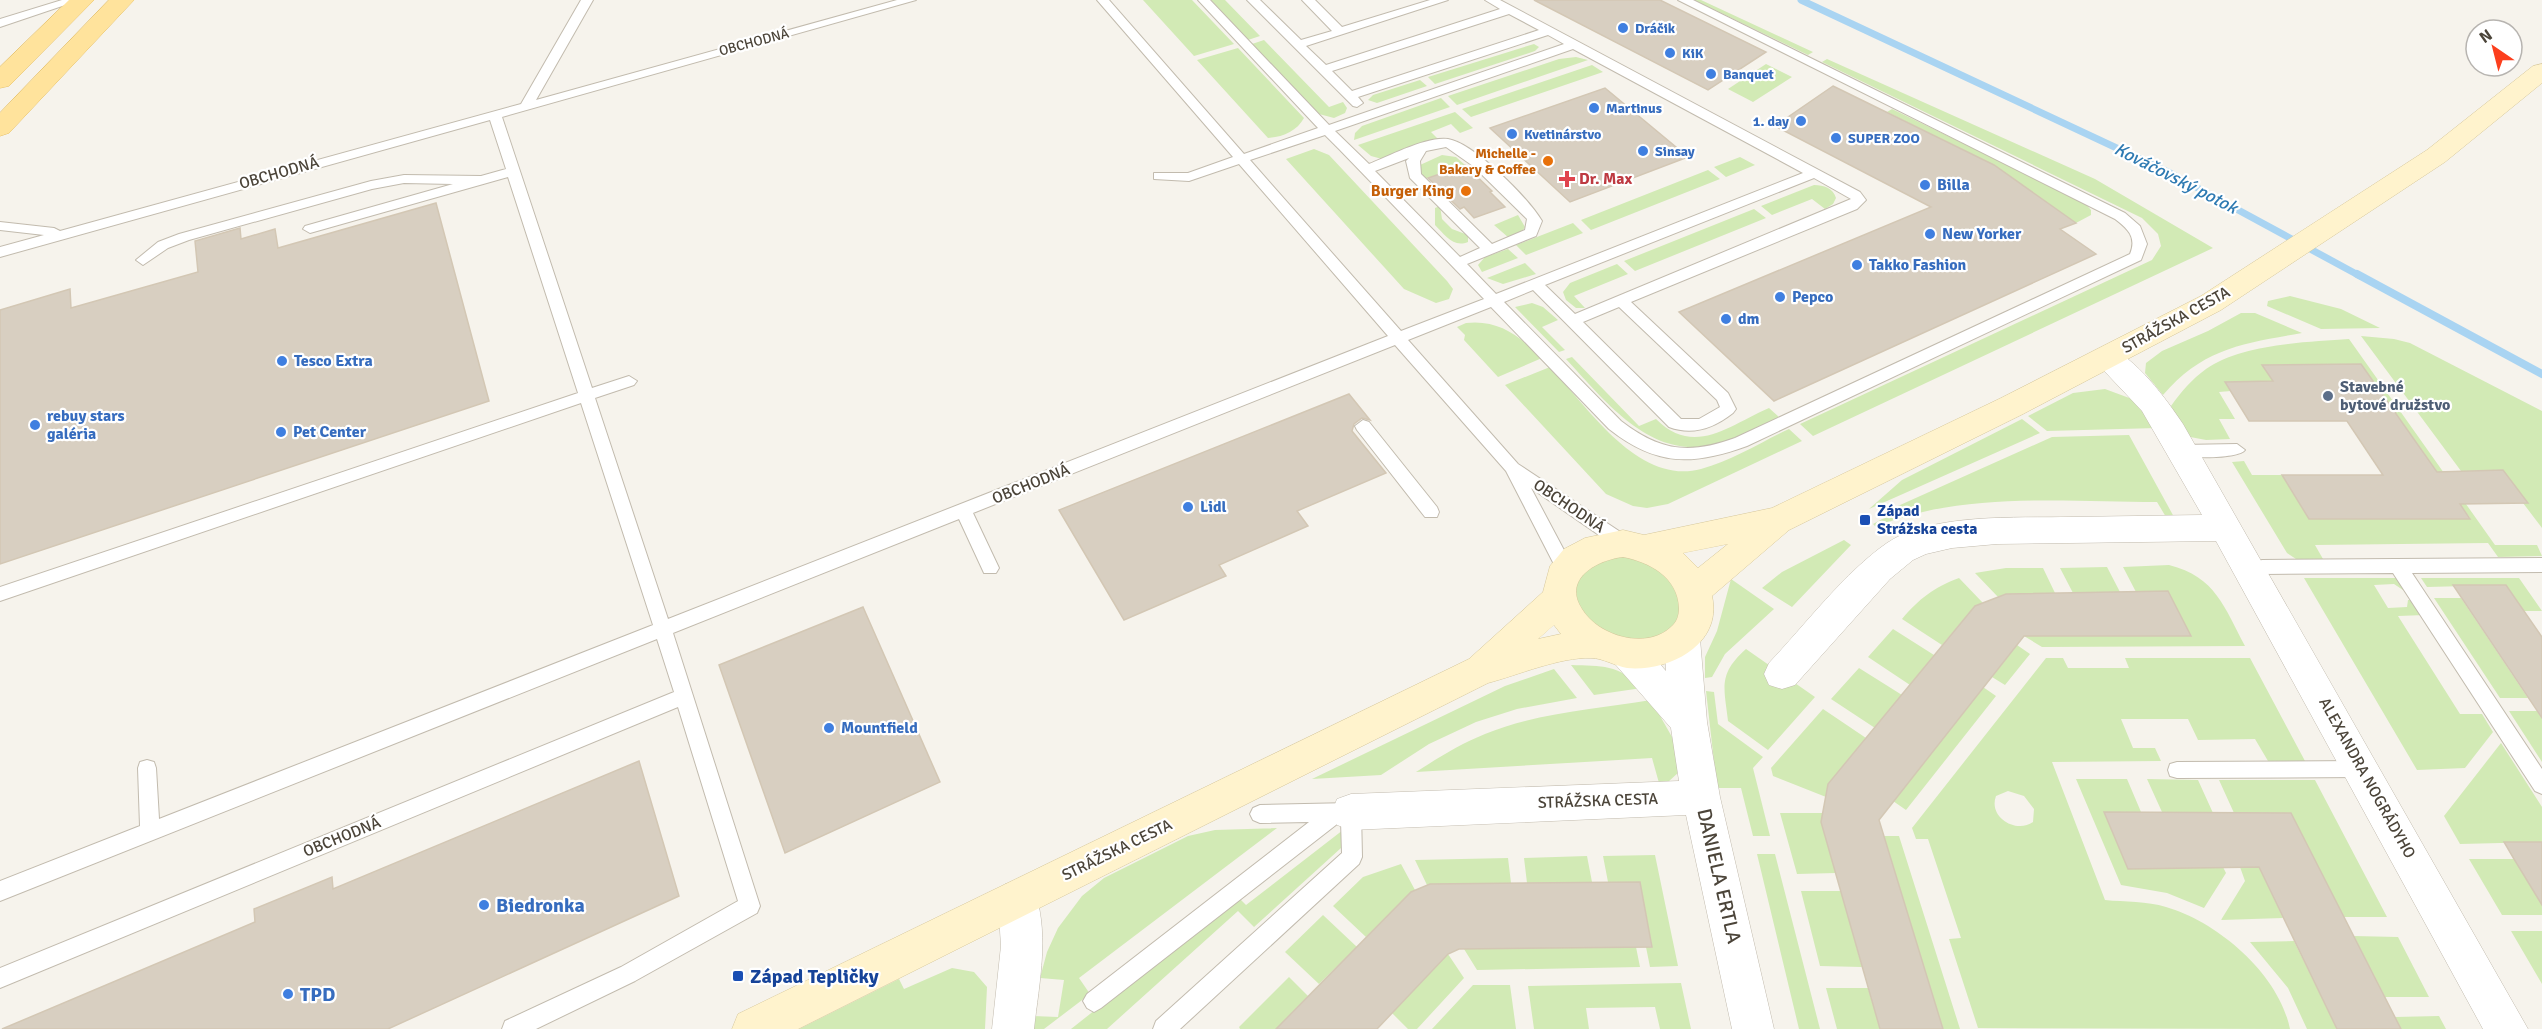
<svg xmlns="http://www.w3.org/2000/svg" width="2542" height="1029" font-family="Signika,sans-serif">
<style>
.green{fill:#d2eab5;fill-rule:evenodd}
.lines{fill:none;stroke-linecap:round;stroke-linejoin:round}
.stream-far1{stroke:#a9d4f2;stroke-width:7}
.stream{stroke:#a9d4f2;stroke-width:8}
.building{fill:#d8cfc1;stroke:#d3c7b4;stroke-width:1.5}
.lane-casing{stroke:#c2bbae;stroke-width:2}
.street-casing{stroke:#c2bbae;stroke-width:1}
.secondary-casing{stroke:#d6c79b;stroke-width:1}
.primary-casing{stroke:#e6c16a;stroke-width:1}
.lane{fill:#fff;fill-rule:evenodd}
.street{fill:#fff;fill-rule:evenodd}
.secondary{fill:#fff3cd;fill-rule:evenodd}
.primary{fill:#ffe39c;fill-rule:evenodd}
.shop-dot{fill:#3f7fe0;stroke:#fff;stroke-width:2}
.food-dot{fill:#e8710a;stroke:#fff;stroke-width:2}
.health-dot{fill:#e0444e;stroke:#fff;stroke-width:2}
.service-dot{fill:#5c6f8a;stroke:#fff;stroke-width:2}
.transit-dot{fill:#1a4fb4;stroke:#fff;stroke-width:2}
.labels{text-anchor:middle;dominant-baseline:central;stroke-width:4.5;stroke-linejoin:round;paint-order:stroke}
.far-shop-label{font-size:14px;font-weight:bold;fill:#366cbe;stroke:#fff;text-anchor:start}
.far-street-label{font-size:14px;fill:#4b4439;stroke:#fff}
.far-food-label{font-size:14px;font-weight:bold;fill:#c56008;stroke:#fff;text-anchor:end}
.street-label{font-size:16px;fill:#4b4439;stroke:#fff}
.health-label{font-size:16px;font-weight:bold;fill:#be3a42;stroke:#fff;text-anchor:start}
.shop-label{font-size:16px;font-weight:bold;fill:#366cbe;stroke:#fff;text-anchor:start}
.food-label{font-size:16px;font-weight:bold;fill:#c56008;stroke:#fff;text-anchor:end}
.service-label{font-size:16px;font-weight:bold;fill:#4e5e75;stroke:#fff;text-anchor:start}
.transit-label{font-size:16px;font-weight:bold;fill:#164399;stroke:#fff;text-anchor:start}
.water-label{font-size:18px;font-style:italic;fill:#2e7ab2;stroke:#fff}
.near-street-label{font-size:20px;fill:#4b4439;stroke:#fff}
.near-shop-label{font-size:20px;font-weight:bold;fill:#366cbe;stroke:#fff;text-anchor:start}
.near-transit-label{font-size:20px;font-weight:bold;fill:#164399;stroke:#fff;text-anchor:start}
</style>
<rect width="100%" height="100%" fill="#f6f3ec"/>
<path class="green" d="M1143,0h49l42,44 -40,12z
M1211,0h14l35,36 -12,4z
M1694,0h7l112,52 -5,3z
M1264,40l65,67 14,-5 4,6 -2,5 -11,5 -15,-4 -67,-70z
M1534,44l5,3 -4,4 -100,33 -7,-7z
M1238,48l66,70c-7,13 -21,19 -36,20l-71,-78z
M1576,57l12,3 -131,45 -9,-9 111,-37z
M1827,59l268,120 118,69 -400,188 -13,-12 352,-164 9,-14 -3,-12 -16,-16 -320,-156z
M1766,64l26,13 -39,25 -25,-13z
M1592,65l11,7 -132,45 -9,-8z
M1420,80l7,6 -50,17 -9,-3 5,-5z
M1441,98l9,9 -96,33 1,-7 7,-7z
M1892,109l191,92 8,9v5l-15,8 -82,-58 -107,-53z
M1455,112l18,16 -13,5 -9,-9 -20,8 8,8 -57,19 -11,-3 -13,-11z
M1314,149l15,6 118,126 6,8 -4,10 -13,4 -32,-14 -118,-130z
M1442,155l14,2 9,8 -40,14 -5,-8v-6z
M1740,157l15,8 -29,12 -12,-10z
M1708,170l12,9 -129,51 -10,-10z
M1814,185c10,0 19,3 22,13l-3,6 -8,5 -13,-10 -40,16 -11,-9z
M1440,206l2,13 10,10 16,6v7c-15,6 -23,-7 -33,-17v-17z
M1754,209l12,9 -131,53 -11,-10z
M1518,215l7,12 -4,6 -12,5 -15,-13z
M1573,223l10,10 -57,22 -10,-10z
M1508,249l10,9 -36,14 -4,-7 7,-8z
M1525,263l11,11 -33,10 -16,-6z
M1617,264l11,10 -54,22 11,12h-9l-10,-8 -3,-8 7,-9z
M2290,296l51,13 39,19 -59,1 -54,-23 1,-5z
M1532,303l11,4 15,13 -16,7 23,23 -6,2 -44,-45z
M2241,313h14l47,20c-58,10 -99,15 -139,62l-18,-22 1,-10 16,-12 46,-20z
M1466,323c33,-4 55,14 76,35l-44,19 -34,-37 1,-5 -8,-8z
M2361,336l33,3 16,4 132,68v117l-19,-25 -62,-32z
M2349,339l146,206h42l5,11 -44,1 -10,-14 -173,2 8,14h-27l-9,-6 -55,-91 12,-1 8,14h30l27,44 161,-1 -109,-154 -98,1 10,16 -48,1 6,9 -12,1 16,27h-16l11,20 -24,1 -21,-4 -14,-30c10,-14 21,-27 35,-37 35,-25 100,-27 143,-30z
M1572,357l67,69 17,-7c38,38 72,7 113,-11l10,9c-20,9 -39,20 -60,26 -66,21 -114,-42 -153,-84z
M1550,367c37,39 88,119 151,102 31,-8 60,-27 88,-40l13,12 -134,63 -21,4 -14,-2 -27,-12 -101,-109z
M2105,389l27,10 25,29 -110,3 -19,-15 45,-23z
M2022,419l18,14 -171,76 33,-29z
M2129,435l45,82h-8l-9,-15c-90,0 -197,-11 -281,25l-3,-3 11,-6 -4,-4 172,-77z
M1844,540l7,5 -59,62 -30,-19 20,-16z
M1604,554l51,7 28,38 -6,25 -24,15h-32l-30,-15 -16,-24 1,-25z
M2169,565c47,12 55,42 76,81l-203,1 -18,-11h167l-23,-44h-32l-13,-25z
M2107,567l13,25 -47,1 -13,-25z
M2006,568h37l12,25 -49,1 -8,3 -23,-24z
M1959,578l24,25 -8,3 -33,39 -40,-26c17,-20 32,-32 57,-41z
M2304,578h97l7,11 -5,1 -9,-6 -20,1 14,23 19,-1 1,-7h7l10,15 -27,1 62,98h22l11,18 -28,36 -48,2z
M2421,578h98l23,33h-18l-18,-26 -79,2z
M1731,579l43,30 -49,45 -13,23 -7,1v-21l12,-26z
M2434,598h27l67,100h-28z
M1893,629l41,26 -24,30 -42,-28z
M2017,645l13,9 -25,31 -13,-8z
M1746,649l69,48 -47,53 -40,-29c-4,-34 -10,-47 18,-72z
M2046,658h17l5,10h61l-4,-10h125l55,103h-37l-13,-22 -57,1 -10,-21h-67l12,29h22l6,13 -109,1 53,138c20,2 42,1 61,7 52,15 113,67 124,122l-312,-1 -29,-89 12,-1 -33,-99h-12l-4,-11zM2008,791l16,5 10,13 -1,13c-17,12 -45,-5 -37,-26z
M1571,665c31,1 47,-1 71,23l-48,7z
M1859,668l43,27 -27,33 -44,-29z
M1554,669l23,29 -60,11 -41,13 -47,22 -48,31 -69,4 193,-93z
M1983,687l13,9 -90,114 -13,-9z
M1706,691l8,1 4,32 45,33 -10,11 17,68h-17l-12,-48h-24z
M1651,700l25,44 3,28 -11,10 -9,1 -7,-25 -236,14c22,-14 44,-28 69,-38 51,-21 111,-25 166,-34z
M1823,709l43,29 -40,59 -53,-21 -2,-8z
M2509,711h28l5,7v44z
M2501,743l41,64v35l-82,2 -16,-28z
M2076,779h51l14,33 82,55 3,6 -22,35 -37,-15 -46,-8z
M2147,779l51,1 15,33 -51,-1z
M2219,780h96l72,137h-43l-53,-104h-57z
M1780,813h43l13,60 -39,1z
M1277,828l-198,150 11,16 -46,35h-12l1,-13 25,1 6,-37 -24,-2 7,-26 11,-24 24,-32 22,-18 84,-42 27,-6z
M1343,830l-2,18 -87,79 -16,-16 -131,118h-36l167,-132 8,8z
M1884,836h15l61,193h-17z
M1757,854h18l45,175h-21z
M1655,855l23,111 -28,1 -4,-20 6,-1 -12,-64h-32l-5,-26z
M1587,856l5,26 -65,1 -3,-25z
M1508,858l3,25 -84,2 -12,-25z
M2469,859h45l28,46v10h-40z
M1401,864l14,26 -49,47 -33,-31 30,-29z
M2240,867h19l24,51 -62,2 24,-39z
M1801,891h40l21,76 -42,-1z
M1323,915l34,32 -38,37 -34,-32z
M2511,931h31v53z
M2354,936l44,1 31,60h-44z
M2294,941l43,88h-30l-19,-41 -38,-46z
M1636,947l4,20 -163,3 -13,-21z
M1448,954l16,24 -47,51h-9l-16,-16z
M952,968l22,4 13,15 -2,42h-186l100,-50 5,10z
M1289,977l19,19 -32,33h-36l-1,-2z
M1681,983l10,46h-31l-5,-22 -69,1 3,21h-55l-6,-43z
M1473,985h37l6,44h-84z
M1826,988h42l12,41h-43z
M2439,1016l7,13h-45l-6,-12z"/>
<g class="lines">
<path class="stream-far1" d="M1801,0l369,173 190,103"/>
<path class="stream" d="M2357,274l185,100"/>
</g>
<path class="building" d="M1534,0h126l106,52 -58,38z
M1833,86l161,79 82,58 -16,6 36,25 -322,147 -95,-89 252,-105 -156,-81z
M1605,88l83,69 -118,45 -80,-74z
M1465,165l27,26 -2,1 15,15 -31,11 -10,-11 -4,2 -32,-31z
M436,203l53,198 -489,163v-254l70,-21 1,19 127,-36 -3,-31 45,-13 1,11 34,-10 3,19z
M2361,364l76,108 66,-2 25,33 -68,1 10,15h-161l-27,-44h101l-36,-54h-98l-24,-39 48,-1 -11,-16z
M1349,394l21,26 -8,-2 -8,6 -2,7 34,42 -89,38 11,15 -89,39 7,11 -102,44 -65,-110z
M2453,585h53l36,52v81z
M2168,591l23,45h-167l-145,184 64,209h-63l-59,-207 7,-38 147,-178 31,-12z
M863,607l77,175 -155,71 -66,-188z
M639,761l40,135 -291,133h-386l253,-107 -1,-13 78,-32 1,12z
M2104,812l187,1 110,216h-64l-78,-162 -131,2z
M2504,842h38v63l-28,-46z
M1640,882l12,65 -193,2 -11,5 -71,75h-101l135,-137 19,-8z"/>
<g class="lines">
<defs>
<path id="lane" d="M62,0h18l-80,27v-8z
M581,0h12l-57,100 361,-100h19l-414,117 90,271 37,-12 8,5 -3,4 -39,13 73,221 720,-283 -149,-172 -50,17 -35,-2v-6h34l45,-16 -136,-157h12l135,154 74,-26 -120,-128h12l119,125 235,-81 -16,-9 -190,62 5,6 -6,4 -4,-1 -106,-106h13l41,40 31,-9 -30,-31h13l27,27 88,-27h18l-142,46 20,19 174,-56 -15,-9h15l360,192 6,8 -9,9 -226,93 97,91 8,16 -3,4c-19,15 -40,23 -64,14l-136,-137 -29,12 117,119c39,30 68,34 114,17l395,-184c7,-17 -2,-25 -15,-35l-437,-219h15l432,213 15,13 7,18 -6,16 -394,186c-55,20 -91,20 -138,-17l-118,-122 -83,33 110,124 113,75 2,5 -2,5h-12l-88,-61 43,81 -3,5h-12l-53,-103 -111,-126 -422,168 26,55 -3,5h-12l-25,-54 -286,114 87,273 -3,7 -122,68 -99,48h-34l3,-8 116,-54 117,-66 -60,-194 -678,281v-20l674,-276 -17,-53 -657,262v-20l140,-55 -2,-58 2,-6 7,-2 7,2 2,6 3,51 494,-194 -72,-222 -581,198v-14l578,-194 -70,-216 -198,56 -7,-4 2,-3 148,-42 -49,-1 -32,6 -183,51 -21,8 -25,17 -7,-5 22,-18 21,-8 192,-53 33,-6 77,1 25,-7 -16,-49 -490,137v-10l44,-12 -44,-5v-8l54,6 6,3 461,-127zM1509,14l30,16 -187,61 -20,-20zM1573,49l230,124 -307,121 -29,-30 69,-28 6,-15c-13,-22 -68,-78 -94,-82 -21,-3 -59,17 -79,25l-34,-33zM1325,135l14,14 145,150 -83,32 -151,-171zM1446,147l27,19 54,53 -2,11 -33,14 -71,-70 -1,-13 6,-10zM1409,158l-3,3 4,17 70,70 -20,9 -85,-86zM1814,178l37,21 -276,115 -30,-29zM1619,307l98,93 3,7 -21,12h-18l-98,-97z
M1363,420l6,2 68,85 2,5 -2,5h-12l-68,-87 -2,-4z
M2237,444l8,6c-6,9 -65,10 -71,1l8,-6z
M2542,558v14l-130,1 130,196v25l-7,-3 -142,-218 -131,1 -6,-2 -3,-5 3,-5 6,-2z
M2361,761l7,2 2,6 -2,6 -7,2 -184,1 -7,-2 -2,-6 2,-6 7,-2z
M1351,803l7,3 3,6 1,45 -3,7 -179,165h-27l3,-8 186,-168 -1,-32 -240,187 -7,4 -7,-4 -4,-7 4,-7 222,-172 -49,1 -7,-3 -3,-6 3,-6 7,-3z"/>
<path id="street" d="M2107,347c28,9 60,53 76,77l345,605h-45l-267,-488 -219,3 -45,4 -26,6 -13,6 -23,19 -95,106 -13,4 -13,-4 -5,-11 5,-11c36,-38 76,-91 118,-120 44,-30 131,-25 183,-26 44,-1 88,-1 132,-2l-60,-104 -50,-53 4,-7z
M1682,624l13,5 5,10 7,83 13,75 54,232h-42l-46,-214 -335,15 -14,-5 -5,-13 5,-13 14,-5 328,-13 -8,-53 -56,-64 -5,-11 5,-11c27,-9 35,11 51,29l-2,-32 5,-10z
M1018,880l14,5c19,44 7,98 2,144h-42l9,-83 -3,-47 6,-14z"/>
<path id="secondary" d="M2542,64v19l-97,79 -224,148 -198,104 -234,116 -77,66c11,49 -44,76 -85,72 -12,-2 -24,-10 -36,-10 -31,-1 -73,17 -103,25l-690,346h-66l6,-15 731,-355 74,-67 7,-26 14,-17 21,-11 38,-8 21,5 128,-27 229,-110 200,-102 226,-146 106,-84zM1728,544l-30,24 -15,-15zM1623,557c26,5 55,20 56,51 0,5 -1,12 -6,17 -24,26 -74,12 -91,-16 -20,-30 15,-49 41,-52zM1554,625l7,9 -23,5z"/>
<path id="primary" d="M69,0h25l-85,86 -9,2v-21z
M109,0h25l-125,133 -9,3v-23z"/>
</defs>
<use href="#lane" class="lane-casing"/>
<use href="#street" class="street-casing"/>
<use href="#secondary" class="secondary-casing"/>
<use href="#primary" class="primary-casing"/>
<use href="#lane" class="lane"/>
<use href="#street" class="street"/>
<use href="#secondary" class="secondary"/>
<use href="#primary" class="primary"/>
</g>
<g class="shop-dot">
<circle cx="1623" cy="28" r="6"/>
<circle cx="1670" cy="53" r="6"/>
<circle cx="1711" cy="74" r="6"/>
<circle cx="1594" cy="108" r="6"/>
<circle cx="1801" cy="121" r="6"/>
<circle cx="1512" cy="134" r="6"/>
<circle cx="1836" cy="138" r="6"/>
<circle cx="1643" cy="151" r="6"/>
<circle cx="1925" cy="185" r="6"/>
<circle cx="1930" cy="234" r="6"/>
<circle cx="1857" cy="265" r="6"/>
<circle cx="1780" cy="297" r="6"/>
<circle cx="1726" cy="319" r="6"/>
<circle cx="282" cy="361" r="6"/>
<circle cx="35" cy="425" r="6"/>
<circle cx="281" cy="432" r="6"/>
<circle cx="1188" cy="507" r="6"/>
<circle cx="829" cy="728" r="6"/>
<circle cx="484" cy="905" r="6"/>
<circle cx="288" cy="994" r="6"/>
</g>
<g class="food-dot">
<circle cx="1548" cy="161" r="6"/>
<circle cx="1466" cy="191" r="6"/>
</g>
<path class="health-dot" d="M1564 170h6v6h6v6h-6v6h-6v-6h-6v-6h6z"/>
<circle class="service-dot" cx="2328" cy="396" r="6"/>
<g class="transit-dot">
<rect x="1859" y="514" width="12" height="12" rx="3"/>
<rect x="732" y="970" width="12" height="12" rx="3"/>
</g>
<g class="labels">
<g class="far-shop-label">
<text x="1635" y="28">Dráčik</text>
<text x="1682" y="53">KiK</text>
<text x="1723" y="74">Banquet</text>
<text x="1606" y="108">Martinus</text>
<text x="1789" y="121" text-anchor="end">1. day</text>
<text x="1524" y="134">Kvetinárstvo</text>
<text x="1848" y="138">SUPER ZOO</text>
<text x="1655" y="151">Sinsay</text>
</g>
<g class="far-street-label">
<text transform="translate(754 42) rotate(-15)">OBCHODNÁ</text>
</g>
<g class="far-food-label">
<text x="1536" y="153">Michelle -<tspan x="1536" dy="16">Bakery &amp; Coffee</tspan></text>
</g>
<g class="street-label">
<text transform="translate(279 173) rotate(-16)">OBCHODNÁ</text>
<text transform="translate(2176 320) rotate(-29)">STRÁŽSKA CESTA</text>
<text transform="translate(1031 484) rotate(-22)">OBCHODNÁ</text>
<text transform="translate(1569 506) rotate(34)">OBCHODNÁ</text>
<text transform="translate(2367 778) rotate(61)">ALEXANDRA NOGRÁDYHO</text>
<text transform="translate(1598 801) rotate(-2)">STRÁŽSKA CESTA</text>
<text transform="translate(342 837) rotate(-22)">OBCHODNÁ</text>
<text transform="translate(1117 850) rotate(-26)">STRÁŽSKA CESTA</text>
</g>
<g class="health-label">
<text x="1579" y="179">Dr. Max</text>
</g>
<g class="shop-label">
<text x="1937" y="185">Billa</text>
<text x="1942" y="234">New Yorker</text>
<text x="1869" y="265">Takko Fashion</text>
<text x="1792" y="297">Pepco</text>
<text x="1738" y="319">dm</text>
<text x="294" y="361">Tesco Extra</text>
<text x="47" y="416">rebuy stars<tspan x="47" dy="18">galéria</tspan></text>
<text x="293" y="432">Pet Center</text>
<text x="1200" y="507">Lidl</text>
<text x="841" y="728">Mountfield</text>
</g>
<g class="food-label">
<text x="1454" y="191">Burger King</text>
</g>
<g class="service-label">
<text x="2340" y="387">Stavebné<tspan x="2340" dy="18">bytové družstvo</tspan></text>
</g>
<g class="transit-label">
<text x="1877" y="511">Západ<tspan x="1877" dy="18">Strážska cesta</tspan></text>
</g>
<g class="water-label">
<text transform="translate(2176 178) rotate(27)">Kováčovský potok</text>
</g>
<g class="near-street-label">
<text transform="translate(1719 876) rotate(77)">DANIELA ERTLA</text>
</g>
<g class="near-shop-label">
<text x="496" y="905">Biedronka</text>
<text x="300" y="994">TPD</text>
</g>
<g class="near-transit-label">
<text x="750" y="976">Západ Tepličky</text>
</g>
</g>
<g transform="translate(2494 48) rotate(325)"><circle r="28" fill="#ffffff" stroke="#b7b4b0" stroke-width="1.5"/>
<path d="M0-4.5L10 22L0 15L-10 22Z" fill="#fc3f1d"/>
<text y="-9" font-size="16" font-weight="bold" text-anchor="middle" fill="#4b4439">N</text>
</g>
</svg>
